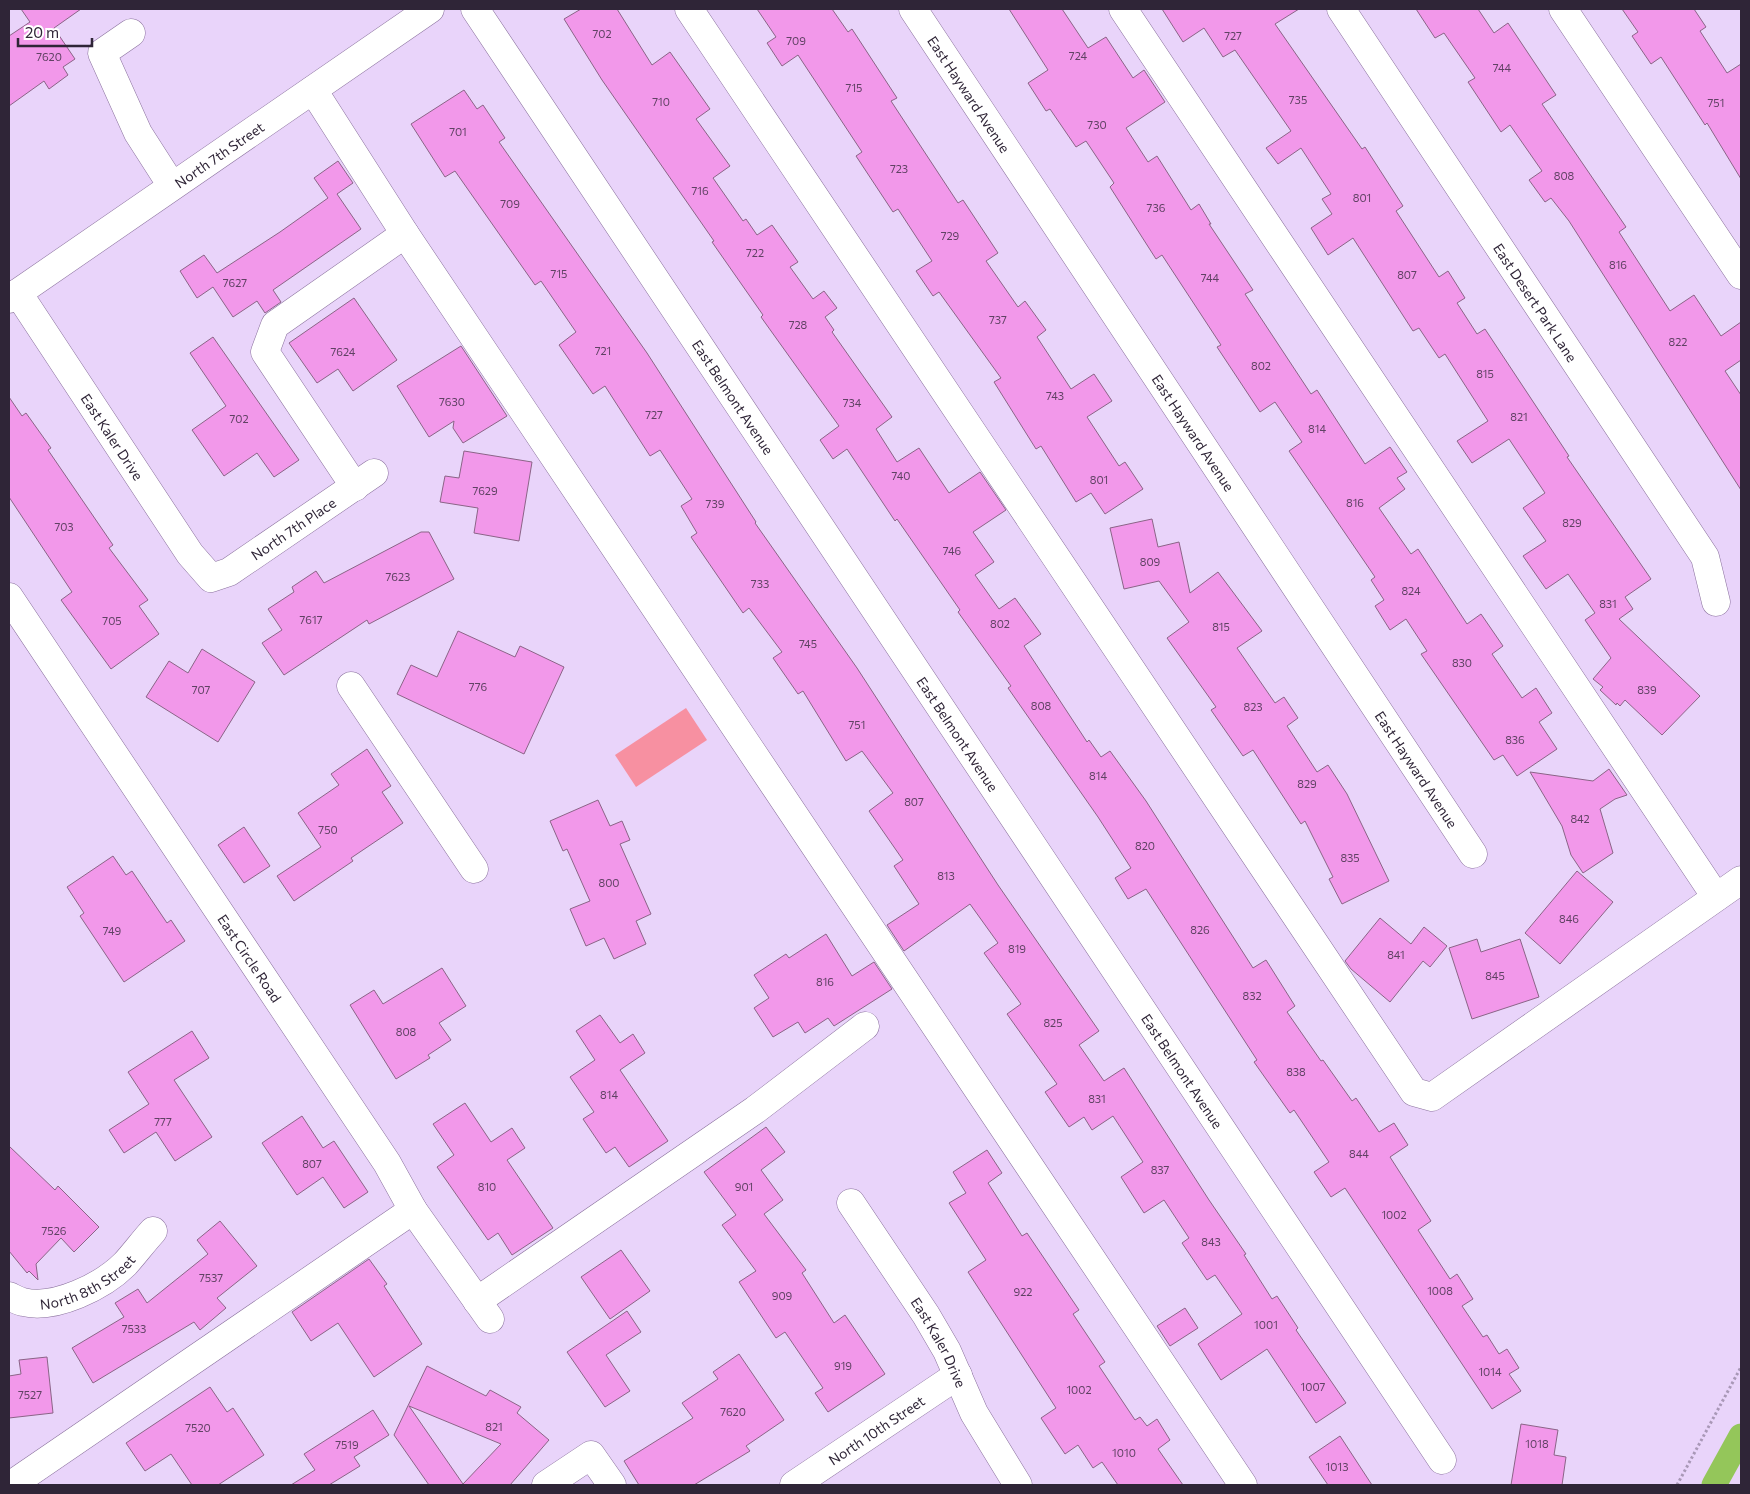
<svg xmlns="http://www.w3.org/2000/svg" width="1750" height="1494" font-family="Commissioner,sans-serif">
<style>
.green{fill:#f790a1}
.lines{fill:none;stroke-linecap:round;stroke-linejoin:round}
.canal{stroke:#94c65a;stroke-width:25}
.building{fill:#f298ea;stroke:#8b6487;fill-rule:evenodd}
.minor-casing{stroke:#8b729e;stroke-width:29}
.major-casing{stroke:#8b729e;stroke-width:29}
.path{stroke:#a998b7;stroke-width:3;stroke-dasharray:2.5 2.5;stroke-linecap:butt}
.minor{stroke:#fff;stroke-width:28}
.major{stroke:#fff;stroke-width:28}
.labels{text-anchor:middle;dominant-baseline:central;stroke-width:4;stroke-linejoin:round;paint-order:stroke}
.number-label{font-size:11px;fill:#604264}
.street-label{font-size:14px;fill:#2f2537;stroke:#fff}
</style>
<rect width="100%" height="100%" fill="#e9d4fa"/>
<path class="green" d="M686,708l21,32 -71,47 -21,-32z"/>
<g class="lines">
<path class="canal" d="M1714,1485l27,-49"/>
</g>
<path class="building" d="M21,9h60l-27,19 21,31 -12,8 5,8 -19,14 -5,-8 -35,25v-70l21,-14z
M581,9h36l35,56 18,-13 40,57 -14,10 34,47 -17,12 30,43 3,-2 11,16 15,-10 26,37 -8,5 23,32 11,-8 13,17 -12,9 9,13 -2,2 60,85 -16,12 21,33 22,-14 30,45 31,-21 26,38 -33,22 21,30 -19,13 24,34 16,-11 26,36 -17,12 63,96 2,-2 12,17 9,-6 36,50 107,167 13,-8 29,46 -8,6 34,49 2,-1 29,41 4,-3 23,34 15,-9 14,22 -18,12 41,64 -13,9 32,49 7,-5 16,25 -11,7 21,31 4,-2 12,19 8,-5 12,19 -10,6 12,17 -29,18 -147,-221 -14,9 -17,-25 15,-10 -35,-52 -4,3 -36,-51 3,-2 -111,-171 -18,10 -13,-21 16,-10 -33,-51 -90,-129 3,-2 -53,-74 2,-2 -63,-91 -2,2 -48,-72 -14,10 -13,-19 19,-14 -78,-109 2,-2 -51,-73 2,-1 -112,-161 -38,-61z
M757,9h75l16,23 4,-3 45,69 -6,3 67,102 5,-3 35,53 -12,8 32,46 7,-6 21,29 -9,7 34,52 23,-15 18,27 -25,16 32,49 6,-4 18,27 -38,25 -14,-21 -15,9 -35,-56 -5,3 -42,-67 7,-4 -62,-86 -6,4 -17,-25 16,-10 -34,-52 -5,3 -37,-56 6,-4 -64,-97 -16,11 -15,-23 9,-6z
M1009,9h53l26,39 18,-11 27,41 11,-8 21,32 -39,26 22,34 9,-6 34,54 8,-6 12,20h-2l44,66 -8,4 66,100 6,-4 48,74 25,-17 17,25 -10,6 8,11 -26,19 32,46 7,-5 49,75 14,-10 22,32 -11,8 30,44 14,-10 16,25 -13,9 18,27 -40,27 -14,-21 -9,5 -73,-106 6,-3 -21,-32 -16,11 -15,-24 9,-6 -13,-20 4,-3 -86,-126 13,-9 -27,-40 -15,10 -43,-65 4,-2 -59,-90 -6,4 -46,-72 4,-4 -28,-42 -10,6 -26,-38 -4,2 -18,-28 20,-13z
M1162,9h137l-24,15 87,125 3,-2 38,59 -7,5 43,66 9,-6 17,27 -8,5 20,31 8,-5 84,127 -2,1 84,122 -26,18 8,12 -14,10 81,77 -38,39 -37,-35 -5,6 -3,-3 -1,2 -16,-15 3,-3 -10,-8 18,-21 -26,-38 10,-7 -27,-39 -22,15 -23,-33 23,-15 -23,-33 22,-15 -36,-54 -37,24 -15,-22 31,-20 -43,-67 -6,4 -20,-30 -6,3 -60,-93 -25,17 -17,-27 21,-14 -10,-15 9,-5 -30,-46 -23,16 -12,-16 25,-17 -56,-81 -12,7 -19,-29 -21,14z
M1416,9h62l16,24 14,-10 48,72 -14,9 84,123 -7,5 51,79 24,-16 27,41 20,-14v38l-16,11 16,24v95l-172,-269 -18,-23 -6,4 -16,-22 13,-9 -32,-46 -9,7 -33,-50 7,-4 -31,-45 -9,5z
M1622,9h72l12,18 -6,4 27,42 14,-9v115l-34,-56 -2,2 -44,-68 -10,7 -19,-28 6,-4z
M464,90l13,19 6,-4 22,33 -6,4 148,211 109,169 -1,1 102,145 141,217 101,146 -20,14 25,36 20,-13 85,132 37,54 -2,1 28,44 5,-3 21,32 -2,2 50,73 -30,20 -49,-74 -46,31 -23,-36 44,-30 -27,-39 -8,5 -25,-37 7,-5 -25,-38 -20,13 -23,-36 22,-15 -30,-46 -21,14 -8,-13 -15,10 -24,-35 12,-8 -50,-70 14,-10 -37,-51 14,-10 -28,-39 -66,47 -17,-26 32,-21 -25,-38 9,-6 -34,-49 24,-18 -31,-42 -16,10 -43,-70 -5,3 -25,-36 9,-6 -33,-44 -6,5 -52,-76 6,-4 -16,-27 11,-7 -32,-49 -10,6 -45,-70 -12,8 -34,-49 17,-13 -35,-51 -6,4 -80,-114 -10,6 -34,-53z
M338,161l15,22 -16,11 24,35 -88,61 8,12 -16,11 -8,-12 -24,16 -20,-30 -16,11 -17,-27 24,-16 13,18 63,-41 48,-34 -14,-20z
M354,298l43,62 -44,31 -15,-22 -21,14 -28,-40z
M213,337l86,123 -25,17 -17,-24 -33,23 -32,-46 34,-24 -36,-53z
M461,346l46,70 -44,27 -10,-15 1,-7 -25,16 -32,-51z
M9,397l13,19 4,-3 25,35 -3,2 65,95 -4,3 39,52 -9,6 20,28 -48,35 -50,-69 11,-8 -63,-95z
M464,451l68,11 -13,79 -45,-8 4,-25 -38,-6 5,-26 14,2z
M1152,519l6,28 21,-5 11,51 28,-21 44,59 -25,17 38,55 9,-6 14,21 -11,8 30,46 11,-7 19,29 42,87 -47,23 -13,-25 4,-2 -28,-56 -4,3 -48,-74 -10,6 -32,-46 5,-3 -49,-69 22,-16 -30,-41 -35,8 -14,-61z
M421,532h8l25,47 -85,45 -2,-4 -83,55 -22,-32 20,-13 -14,-21 26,-17 -2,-5 24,-16 8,12z
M458,631l57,26 5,-11 44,21 -40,87 -127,-60 14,-29 26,12z
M202,649l53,33 -37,60 -72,-45 23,-36 19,12z
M367,749l24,37 -9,6 21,31 -52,35 2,3 -59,40 -17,-25 44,-29 -23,-34 41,-28 -8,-11z
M1609,769l18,26 -12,4 -15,10 13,44 -30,20 -12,-18 -9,-29 -32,-54 63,9z
M598,800l12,26 12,-5 8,19 -10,4 31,70 -15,7 10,23 -32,15 -10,-21 -18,8 -16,-37 20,-8 -23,-52 -4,2 -13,-30z
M244,827l26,39 -26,17 -26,-38z
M113,856l13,19 6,-4 35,52 4,-3 14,21 -61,41 -44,-66 4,-3 -17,-26z
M1577,871l36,31 -53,62 -35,-31z
M1380,918l31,26 13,-17 23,19 -17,21 -7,-6 -33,41 -39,-33 -6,-8z
M826,934l26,42 22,-14 18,27 -58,37 -6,-8 -23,15 -7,-11 -25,15 -19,-29 15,-10 -15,-23 32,-21 3,4z
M1477,939l4,13 39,-13 19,58 -67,22 -23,-71z
M442,968l24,38 -27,17 12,17 -23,15 2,3 -34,21 -46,-74 24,-15 9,14z
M600,1015l20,28 13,-9 12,19 -25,17 48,71 -39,26 -14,-20 -9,6 -23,-34 11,-7 -24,-35 25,-17 -19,-29z
M192,1031l17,27 -35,22 38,57 -37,24 -19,-29 -32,21 -15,-23 40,-26 -21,-32z
M465,1103l26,39 21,-14 13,20 -18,12 46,68 -41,27 -14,-22 -10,7 -51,-73 17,-12 -21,-31z
M302,1116l21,32 11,-7 34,51 -24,16 -21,-31 -26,18 -35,-52z
M766,1127l19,25 -24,18 22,30 -19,14 42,56 -4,3 32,50 11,-8 40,59 -57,38 -13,-19 8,-5 -38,-56 -9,6 -37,-56 17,-11 -34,-46 14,-10 -32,-43z
M9,1146l46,44 3,-4 41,41 -25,25 -13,-14 -25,26 2,16 -9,-9 -2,2 -18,-22z
M987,1150l15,23 -14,10 34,53 5,-3 52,77 -6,4 32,48 -6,4 36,54 5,-3 7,9 10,-7 13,21 -12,9 25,36h-65l-16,-23 -9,6 -15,-23 -13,9 -24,-36 15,-10 -88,-136 18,-12 -37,-57 17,-10 -13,-21z
M220,1221l37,45 -40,32 9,10 -26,22 -6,-8 -101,61 -21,-35 52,-31 -9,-14 23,-14 9,14 61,-49 -11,-14z
M621,1250l29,41 -40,28 -29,-42z
M369,1259l18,25 -3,2 38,58 -48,33 -36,-54 -27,18 -19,-29z
M1185,1308l13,20 -28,18 -13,-20z
M627,1311l14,21 -35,23 24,36 -25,16 -38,-55z
M739,1354l45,66 -38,26 4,5 -56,34h-55l-15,-24 69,-43 -11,-15 36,-24 -5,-7z
M47,1357l6,56 -44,5v-42l12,-2 -2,-14z
M427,1366l59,30 4,-6 31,17 -4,6 32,27 -39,45h-81l-35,-50zM409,1406l92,38 -38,40z
M210,1387l17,25 6,-4 31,47 -46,30h-26l-21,-31 -26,17 -19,-28z
M373,1410l16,25 -35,22 6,9 -31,19h-38l24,-15 -11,-16z
M1521,1424l37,6 -4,25 12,2 -4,28h-51z
M1340,1436l32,49h-44l-19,-28z"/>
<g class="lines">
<defs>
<g id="minor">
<path id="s1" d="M475,9l967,1451"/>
<path d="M689,9l725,1083 18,5 309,-217"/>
<path id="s2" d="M913,9l560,845"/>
<path d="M1123,9l593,888"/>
<path id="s3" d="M1341,9l364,548 11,45"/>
<path d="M1563,9l178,266"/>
<path d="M131,33l-29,20 36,80 34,53"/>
<path d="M313,90l92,144 838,1251"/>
<path id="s4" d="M18,293l172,261 21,24 18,-6 145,-99"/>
<path d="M355,487l-90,-135 10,-27 130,-91"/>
<path id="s5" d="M9,597l378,566 26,47 77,109"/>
<path d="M351,686l123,183"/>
<path id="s6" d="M851,1203l75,112 21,36 27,62 44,72"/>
<path id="s7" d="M9,1296c4,2 9,5 14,6 32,8 80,-16 102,-38 10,-11 18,-22 28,-33"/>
<path d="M477,1301l278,-191 110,-84"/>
<path d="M11,1485l402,-275"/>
<path d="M546,1485l45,-30 21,30"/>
<path id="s8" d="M794,1485l164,-110"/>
</g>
<g id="major">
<path id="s9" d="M9,299l421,-290"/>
</g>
</defs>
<use href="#minor" class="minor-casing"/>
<use href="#major" class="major-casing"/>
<path class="path" d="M1677,1485l64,-118"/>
<use href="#minor" class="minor"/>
<use href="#major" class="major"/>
</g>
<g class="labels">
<g class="number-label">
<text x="602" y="33">702</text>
<text x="1233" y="35">727</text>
<text x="796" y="40">709</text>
<text x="1078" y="55">724</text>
<text x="49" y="56">7620</text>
<text x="1502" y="67">744</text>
<text x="854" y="87">715</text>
<text x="1298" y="99">735</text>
<text x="661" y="101">710</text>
<text x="1716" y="102">751</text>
<text x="1097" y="124">730</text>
<text x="458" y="131">701</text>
<text x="899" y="168">723</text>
<text x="1564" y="175">808</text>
<text x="700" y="190">716</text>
<text x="1362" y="197">801</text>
<text x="510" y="203">709</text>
<text x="1156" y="207">736</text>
<text x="950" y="235">729</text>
<text x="755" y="252">722</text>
<text x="1618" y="264">816</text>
<text x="559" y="273">715</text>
<text x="1407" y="274">807</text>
<text x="1210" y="277">744</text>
<text x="235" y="282">7627</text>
<text x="998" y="319">737</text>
<text x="798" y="324">728</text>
<text x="1678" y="341">822</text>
<text x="603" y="350">721</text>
<text x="343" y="351">7624</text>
<text x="1261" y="365">802</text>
<text x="1485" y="373">815</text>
<text x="1055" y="395">743</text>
<text x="452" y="401">7630</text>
<text x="852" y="402">734</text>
<text x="654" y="414">727</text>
<text x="1519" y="416">821</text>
<text x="239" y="418">702</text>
<text x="1317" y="428">814</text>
<text x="901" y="475">740</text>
<text x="1099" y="479">801</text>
<text x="485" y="490">7629</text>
<text x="1355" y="502">816</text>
<text x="715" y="503">739</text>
<text x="1572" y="522">829</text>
<text x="64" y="526">703</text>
<text x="952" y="550">746</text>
<text x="1150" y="561">809</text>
<text x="398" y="576">7623</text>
<text x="760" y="583">733</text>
<text x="1411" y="590">824</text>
<text x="1608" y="603">831</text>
<text x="311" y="619">7617</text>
<text x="112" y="620">705</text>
<text x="1000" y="623">802</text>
<text x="1221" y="626">815</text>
<text x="808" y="643">745</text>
<text x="1462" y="662">830</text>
<text x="478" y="686">776</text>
<text x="201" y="689">707</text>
<text x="1647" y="689">839</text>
<text x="1041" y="705">808</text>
<text x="1253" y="706">823</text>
<text x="857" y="724">751</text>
<text x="1515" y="739">836</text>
<text x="1098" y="775">814</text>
<text x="1307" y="783">829</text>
<text x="914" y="801">807</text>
<text x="1580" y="818">842</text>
<text x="328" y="829">750</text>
<text x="1145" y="845">820</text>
<text x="1350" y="857">835</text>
<text x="946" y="875">813</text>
<text x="609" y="882">800</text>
<text x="1569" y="918">846</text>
<text x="1200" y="929">826</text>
<text x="112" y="930">749</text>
<text x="1017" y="948">819</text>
<text x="1396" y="954">841</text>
<text x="1495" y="975">845</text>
<text x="825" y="981">816</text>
<text x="1252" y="995">832</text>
<text x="1053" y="1022">825</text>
<text x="406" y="1031">808</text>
<text x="1296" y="1071">838</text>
<text x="609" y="1094">814</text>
<text x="1097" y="1098">831</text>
<text x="163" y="1121">777</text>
<text x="1359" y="1153">844</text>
<text x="312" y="1163">807</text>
<text x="1160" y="1169">837</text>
<text x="487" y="1186">810</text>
<text x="744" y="1186">901</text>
<text x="1394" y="1214">1002</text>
<text x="54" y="1230">7526</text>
<text x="1211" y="1241">843</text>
<text x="211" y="1277">7537</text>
<text x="1440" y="1290">1008</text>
<text x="1023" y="1291">922</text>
<text x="782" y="1295">909</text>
<text x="1266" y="1324">1001</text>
<text x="134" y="1328">7533</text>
<text x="843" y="1365">919</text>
<text x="1490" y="1371">1014</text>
<text x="1313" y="1386">1007</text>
<text x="1079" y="1389">1002</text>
<text x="30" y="1394">7527</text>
<text x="733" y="1411">7620</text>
<text x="494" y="1426">821</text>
<text x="198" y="1427">7520</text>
<text x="1537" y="1443">1018</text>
<text x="347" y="1444">7519</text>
<text x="1124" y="1452">1010</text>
<text x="1337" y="1466">1013</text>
</g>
<g class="street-label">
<text stroke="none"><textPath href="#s2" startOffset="102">East Hayward Avenue</textPath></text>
<text stroke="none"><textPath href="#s9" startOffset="255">North 7th Street</textPath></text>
<text stroke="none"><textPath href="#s3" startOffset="352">East Desert Park Lane</textPath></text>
<text stroke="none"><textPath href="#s1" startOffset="466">East Belmont Avenue</textPath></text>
<text stroke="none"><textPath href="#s2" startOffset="508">East Hayward Avenue</textPath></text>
<text stroke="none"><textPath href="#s4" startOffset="172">East Kaler Drive</textPath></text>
<text stroke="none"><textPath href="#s4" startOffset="441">North 7th Place</textPath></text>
<text stroke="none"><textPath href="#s1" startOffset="871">East Belmont Avenue</textPath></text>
<text stroke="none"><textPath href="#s2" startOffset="912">East Hayward Avenue</textPath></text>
<text stroke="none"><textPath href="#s5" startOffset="434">East Circle Road</textPath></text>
<text stroke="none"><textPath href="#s1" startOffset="1276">East Belmont Avenue</textPath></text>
<text stroke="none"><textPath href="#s7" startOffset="85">North 8th Street</textPath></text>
<text stroke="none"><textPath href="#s6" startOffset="165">East Kaler Drive</textPath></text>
<text stroke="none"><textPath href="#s8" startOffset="99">North 10th Street</textPath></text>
</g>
</g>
<rect width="1750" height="1494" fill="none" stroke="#2f2537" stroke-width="20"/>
<path d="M18 38v8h74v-8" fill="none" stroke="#2f2537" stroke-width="2.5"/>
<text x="25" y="38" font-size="15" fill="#2f2537" stroke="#ffffff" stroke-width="4" paint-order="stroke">20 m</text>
</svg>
